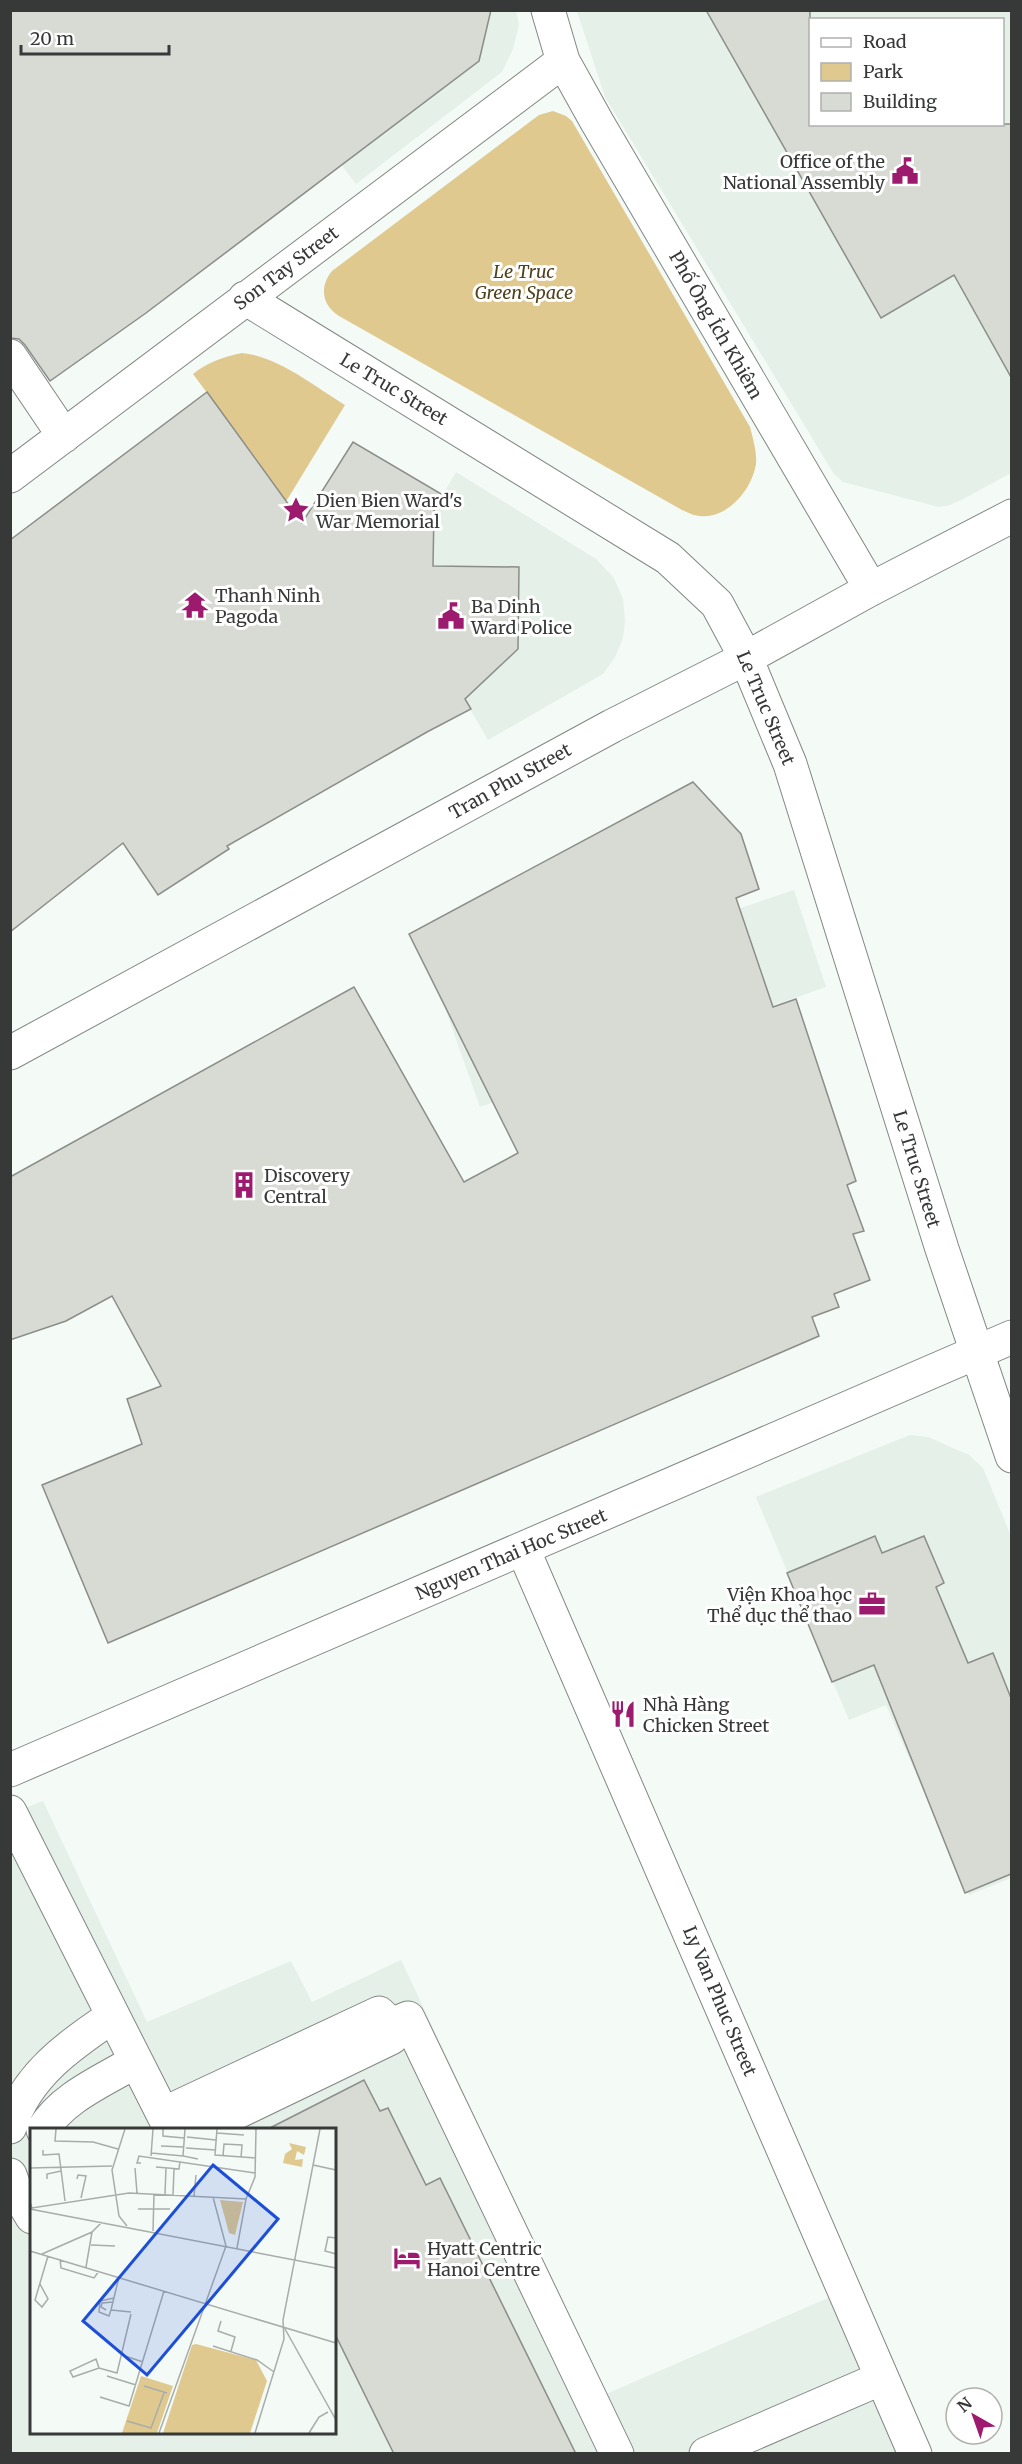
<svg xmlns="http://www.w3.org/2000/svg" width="1022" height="2464" font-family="Merriweather,serif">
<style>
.built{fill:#e4f0e8;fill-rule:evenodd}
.green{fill:#e0c98f}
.building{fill:#d8dad4;stroke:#8b8d88;stroke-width:1.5}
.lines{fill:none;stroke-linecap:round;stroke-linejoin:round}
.minor-casing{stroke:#828784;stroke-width:35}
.major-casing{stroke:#828784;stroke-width:35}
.minor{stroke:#fff;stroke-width:33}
.major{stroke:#fff;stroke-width:33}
.labels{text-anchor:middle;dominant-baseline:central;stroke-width:6;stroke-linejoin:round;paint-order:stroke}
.poi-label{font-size:18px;fill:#373938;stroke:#fff;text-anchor:start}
.street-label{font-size:18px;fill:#373938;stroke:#fff}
.park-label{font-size:18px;font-style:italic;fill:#50421e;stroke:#fff}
.inset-road{fill:none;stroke:#a8adaa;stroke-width:1.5}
.view{fill:#1d4ed8;fill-opacity:0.15;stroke:#1d4ed8;stroke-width:3}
.inset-edge{fill:none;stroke:#373938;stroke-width:3}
</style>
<rect width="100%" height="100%" fill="#f4faf6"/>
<path class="built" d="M239,10h277l3,15 -6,24 -11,23 -146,112 -119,-154z
M577,11h434v462l-46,25 -15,7 -11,2 -96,-25 -9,-8 -229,-377zM810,20h192v104h-192z
M456,472l140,87 18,19 9,21 2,22 -2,17 -8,19 -12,17 -115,66 -30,-52 -39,-152z
M794,890l32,97 -346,120 -35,-99z
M910,1435l18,2 41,18 14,13 28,68v342l-42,17 -83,-190 -37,15 -93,-223z
M43,1801l104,221 144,-61 21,41 89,-42 205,434 229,-99 68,158h-892l-1,-639zM32,2130h302v302h-302z"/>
<path class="green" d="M553,111l13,5 6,5 178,306c3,12 7,25 6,37 -4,25 -28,55 -56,52 -6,0 -13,-4 -18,-6l-343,-194c-17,-11 -20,-29 -7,-45l207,-156z
M242,353c35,3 72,33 103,52l-66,108 -20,-50 -66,-89c15,-12 30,-17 49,-21z"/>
<path class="building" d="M10,10h481l-12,51 -333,252 -96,68 -25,-36 -6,-6 -9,-1z
M706,10h104v114h201v253l-57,-102 -73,43z
M207,392l95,131 51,-81 90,53 -9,16 -1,55 86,1 -1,82 -53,50 6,10 -44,23 -200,114 2,3 -71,46 -35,-52 -113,89v-392z
M693,782l48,52 18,55 -23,9 37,109 23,-8 60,182 -9,4 17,46 -11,3 17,46 -36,14 5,13 -27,10 7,19 -711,307 -66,-158 100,-41 -15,-45 34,-13 -49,-90 -46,25 -56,19v-163l344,-190 110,195 54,-29 -109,-219z
M875,1536l7,17 42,-17 20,47 -8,4 32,76 25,-10 18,45v176l-46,19 -91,-228 -42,17 -45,-109z
M364,2080l16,31 8,-3 38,77 14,-7 136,276h-182l-60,-122v-202h-68z"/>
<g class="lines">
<defs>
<path id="minor" d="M548,10l15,51 34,61 274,467
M245,298l423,260 49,46 29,54 44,106 152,485 70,207
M10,356l54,80
M10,476l553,-415
M523,1549l392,905
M10,1812l161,318
M391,2025l17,-7 209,436
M163,2114l216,-101 12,12v13l-191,92
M10,2127c16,-52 60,-82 103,-111
M43,2130c19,-33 62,-50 93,-69
M10,2175l5,14 17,28
M706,2454l176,-76"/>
<path id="major" d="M10,1053l602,-327 134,-68 125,-69 141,-73
M10,1770l1002,-433"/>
</defs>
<use href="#minor" class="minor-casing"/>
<use href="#major" class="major-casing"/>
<use href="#minor" class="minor"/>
<use href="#major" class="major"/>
</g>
<defs>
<symbol id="civic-bare" viewBox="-9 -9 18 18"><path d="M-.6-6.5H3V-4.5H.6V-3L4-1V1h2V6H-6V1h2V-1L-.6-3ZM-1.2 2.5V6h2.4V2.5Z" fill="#9c1b6f" stroke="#fff" stroke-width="2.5" paint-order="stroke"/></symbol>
<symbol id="sight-bare" viewBox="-9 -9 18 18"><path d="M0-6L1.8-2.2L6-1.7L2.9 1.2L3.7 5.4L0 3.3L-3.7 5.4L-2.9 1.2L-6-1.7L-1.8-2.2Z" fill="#9c1b6f" stroke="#fff" stroke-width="2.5" paint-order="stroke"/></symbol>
<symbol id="temple-bare" viewBox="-9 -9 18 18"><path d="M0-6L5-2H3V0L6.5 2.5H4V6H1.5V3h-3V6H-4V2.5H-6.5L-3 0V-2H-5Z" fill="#9c1b6f" stroke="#fff" stroke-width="2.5" paint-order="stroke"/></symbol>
<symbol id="building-bare" viewBox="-9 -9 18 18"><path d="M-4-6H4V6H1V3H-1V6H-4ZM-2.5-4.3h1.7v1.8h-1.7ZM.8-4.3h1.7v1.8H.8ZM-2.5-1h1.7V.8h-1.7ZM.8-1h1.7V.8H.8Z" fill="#9c1b6f" stroke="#fff" stroke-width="2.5" paint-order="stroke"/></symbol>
<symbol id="office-bare" viewBox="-9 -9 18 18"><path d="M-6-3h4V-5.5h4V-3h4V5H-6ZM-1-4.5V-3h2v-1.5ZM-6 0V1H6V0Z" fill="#9c1b6f" stroke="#fff" stroke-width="2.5" paint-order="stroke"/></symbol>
<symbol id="restaurant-bare" viewBox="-9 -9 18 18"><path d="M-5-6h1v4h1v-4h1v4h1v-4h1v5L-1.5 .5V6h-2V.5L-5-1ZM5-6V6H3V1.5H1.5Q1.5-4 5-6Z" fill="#9c1b6f" stroke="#fff" stroke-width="2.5" paint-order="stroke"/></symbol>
<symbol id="hotel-bare" viewBox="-9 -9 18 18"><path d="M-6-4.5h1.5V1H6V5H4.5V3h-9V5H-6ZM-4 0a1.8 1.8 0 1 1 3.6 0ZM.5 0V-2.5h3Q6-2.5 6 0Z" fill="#9c1b6f" stroke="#fff" stroke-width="2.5" paint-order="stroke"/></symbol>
</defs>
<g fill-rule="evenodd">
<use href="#civic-bare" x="886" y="152" width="38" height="38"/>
<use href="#sight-bare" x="277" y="491" width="38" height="38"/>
<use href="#temple-bare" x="176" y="586" width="38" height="38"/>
<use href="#civic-bare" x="432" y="597" width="38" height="38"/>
<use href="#building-bare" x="225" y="1166" width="38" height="38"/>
<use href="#office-bare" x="853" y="1585" width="38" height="38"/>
<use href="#restaurant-bare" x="604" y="1695" width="38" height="38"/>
<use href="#hotel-bare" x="388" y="2239" width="38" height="38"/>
</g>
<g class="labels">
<g class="poi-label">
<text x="885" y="161" text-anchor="end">Office of the<tspan x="885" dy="21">National Assembly</tspan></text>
<text x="316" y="500">Dien Bien Ward's<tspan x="316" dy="21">War Memorial</tspan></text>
<text x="215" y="595">Thanh Ninh<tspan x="215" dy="21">Pagoda</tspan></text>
<text x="471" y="606">Ba Dinh<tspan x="471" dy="21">Ward Police</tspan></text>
<text x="264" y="1175">Discovery<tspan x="264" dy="21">Central</tspan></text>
<text x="852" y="1594" text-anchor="end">Viện Khoa học<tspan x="852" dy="21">Thể dục thể thao</tspan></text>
<text x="643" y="1704">Nhà Hàng<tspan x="643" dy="21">Chicken Street</tspan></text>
<text x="427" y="2248">Hyatt Centric<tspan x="427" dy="21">Hanoi Centre</tspan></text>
</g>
<g class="street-label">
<text transform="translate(286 268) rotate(-37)">Son Tay Street</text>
<text transform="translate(716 325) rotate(60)">Phố Ông Ích Khiêm</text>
<text transform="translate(394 389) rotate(31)">Le Truc Street</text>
<text transform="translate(766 708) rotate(67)">Le Truc Street</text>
<text transform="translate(510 781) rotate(-29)">Tran Phu Street</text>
<text transform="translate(917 1169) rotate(73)">Le Truc Street</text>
<text transform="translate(511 1554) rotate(-23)">Nguyen Thai Hoc Street</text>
<text transform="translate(720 2001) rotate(67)">Ly Van Phuc Street</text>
</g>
<g class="park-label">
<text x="524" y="271">Le Truc<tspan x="524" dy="21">Green Space</tspan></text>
</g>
</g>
<g transform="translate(30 2128)">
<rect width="306" height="306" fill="#f4faf6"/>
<path d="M259,15l17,4 -2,8 -7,-4 -2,9 8,-1 -1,8 -19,-4 2,-9 7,-5zM190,72l23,2 -8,33 -6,-2zM166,216l60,16 11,21 -17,52h-87l29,-88zM111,248l32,10 -16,47h-35z" fill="#e0c98f"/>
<path class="inset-road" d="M26,1l-1,12 38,1 25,7M95,1l-13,41 7,46 8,10M133,1v7l21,2M155,1l-2,27 15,3M187,1l-2,26 41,3M187,5l27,2M157,9l29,3M131,18l22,1M156,20l30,2M13,22v5l16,-1 6,47M121,25l32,3M121,28l2,-27M193,28l1,-12 18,1 -1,13M111,35h-4l2,-7 116,17M283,37l23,5M126,39l23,2 1,-8M0,40l82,-2M105,40l2,25M17,51v-5l14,-3M47,51l1,-4 8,1 -5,22M135,66l1,-26M143,67l1,-26M164,68l2,-21M0,74l2,6 97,-15 117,6M0,81l306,59M108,81h32M123,103l1,-37M306,110l-8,-1 -3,14 11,3M61,117l24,1M207,120l9,-49 9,-22 1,-48M0,123l306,92M12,126l50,-22 10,-10M30,131l1,9 33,10 5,-7M56,139l6,-35M10,156l8,15 -6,8 -7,-7 13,-44M84,170l-14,3 -1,11 10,4 2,-6 8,-33M76,182l-5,-3 1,-4 11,-1M81,182l20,2M191,193l-3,10 17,6 -4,14M255,201l51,91M183,218l44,14 17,12M92,227l21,7M69,240l-3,-9 -26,12 3,6 26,-9 18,5 14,-59M77,248l29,9M114,258l23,7M70,269l29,9 35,-115M97,293l24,7 13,-35M129,305l67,-187 -13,-49M225,305l29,-94 -1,-19 37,-191M279,305l10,-16 9,-5"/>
<path class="view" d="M183,37l65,54 -131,156 -64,-54z"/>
<rect width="306" height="306" class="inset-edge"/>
</g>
<rect width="1022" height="2464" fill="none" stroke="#373938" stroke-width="24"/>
<rect x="809" y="18" width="195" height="108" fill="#ffffff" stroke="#afb0af" stroke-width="1.5"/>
<rect x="821" y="38" width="30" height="9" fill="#ffffff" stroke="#afb0af" stroke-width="1.5"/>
<text x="863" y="48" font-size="18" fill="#373938">Road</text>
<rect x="821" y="63" width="30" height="18" fill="#e0c98f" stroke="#afb0af" stroke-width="1.5"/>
<text x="863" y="78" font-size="18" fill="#373938">Park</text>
<rect x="821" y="93" width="30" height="18" fill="#d8dad4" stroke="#afb0af" stroke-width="1.5"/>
<text x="863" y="108" font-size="18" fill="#373938">Building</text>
<g transform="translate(974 2416) rotate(320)"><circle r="28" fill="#ffffff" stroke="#afb0af" stroke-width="1.5"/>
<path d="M0-4.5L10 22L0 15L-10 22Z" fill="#9c1b6f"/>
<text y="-9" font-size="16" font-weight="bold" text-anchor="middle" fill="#373938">N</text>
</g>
<path d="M21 45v9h148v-9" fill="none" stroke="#373938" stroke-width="3"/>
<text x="30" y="45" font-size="18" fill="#373938" stroke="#ffffff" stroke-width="4.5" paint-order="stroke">20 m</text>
</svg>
